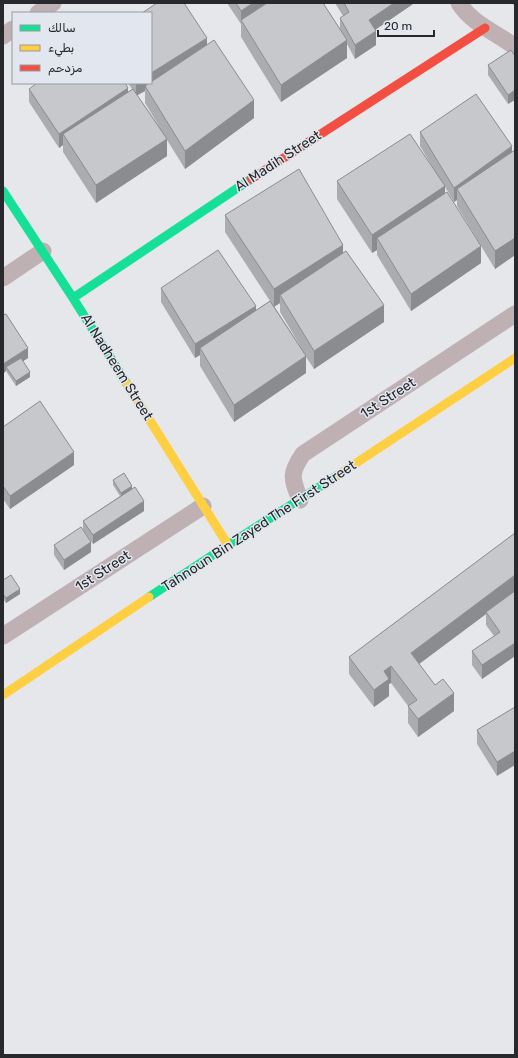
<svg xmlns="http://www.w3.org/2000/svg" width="518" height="1058" font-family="Rubik,Cairo,sans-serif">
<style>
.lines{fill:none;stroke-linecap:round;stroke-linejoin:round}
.street{stroke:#bfb1b3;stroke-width:17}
.fast{stroke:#16e098;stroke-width:9}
.slow{stroke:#ffcf43;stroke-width:9}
.jam{stroke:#f24e42;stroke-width:9}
.wall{fill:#abacaf;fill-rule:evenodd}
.shaded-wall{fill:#8b8c8f}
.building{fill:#c7c8cc;stroke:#8b8c8f}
.labels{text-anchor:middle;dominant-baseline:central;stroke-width:3;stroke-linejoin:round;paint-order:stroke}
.street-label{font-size:14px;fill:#27292c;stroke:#e2e6ee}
</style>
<rect width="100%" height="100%" fill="#e5e7eb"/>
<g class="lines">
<path class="street" d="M459,3c13,21 37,29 56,44
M38,13l15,-10
M3,36l10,-7
M3,278l40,-27
M300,500c-8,-21 -11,-26 3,-46l212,-140
M3,636l200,-130"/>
<path class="fast" d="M3,191l70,107 54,86
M73,298l178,-119
M149,597l79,-52 110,-70"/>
<path class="slow" d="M127,384l101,161
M338,475l177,-117
M3,695l146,-98"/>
<path class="jam" d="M251,179l234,-151"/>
</g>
<path class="wall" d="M227,3h96l17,26v-11l3,-2 -8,-13h78v1l-38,26 1,15 -21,14 -8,-15v14l-66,44 -40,-65v-13z
M512,3h3v4z
M207,45l47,73 -69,51 -18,-29v16l-71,47 -33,-51v-7l-4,3 -30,-46v-13l99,3 4,-3 -4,-6h23zM145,91v12l15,25 -23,-33z
M511,50l-3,54 -20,-29v-10z
M420,132l92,21 3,-3v105l-20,14 -38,-63v-6l-3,2 -9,-15v7l36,69 -70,48 -34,-56v-5l-5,3 -35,-54v-18l99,-8 -16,-27z
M225,215l118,37 41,70 -70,47 -8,-12v16l-72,49 -34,-56v-11l-5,3 -34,-56v-14l95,22 14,-9 -45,-69zM280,303v9l22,37 -28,-43z
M3,315l25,43 -5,3 7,16 -14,9 -10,-15z
M3,427l71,38 -64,44 -7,-10z
M113,480l19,9 12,22 -51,33 -10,-14v-9l37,-25 -7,-11z
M515,533v123l-33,23 -10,-14v-14l22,-15 -8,-11v-11l-67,50 35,47 -36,26 -10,-14v-17l-17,-23 -2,1v12l-15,11 -25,-33v-17z
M54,545l37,7 -27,18 -10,-15z
M3,580l17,14 -14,9 -3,-4z
M515,707l-18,69 -20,-32v-14z"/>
<path class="shaded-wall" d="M253,3h20l-32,18v-10z
M394,3h19v1l-44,30v-14z
M376,31v14l-21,14v-14z
M207,38v14l-60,37 -2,-3v5l-9,5v-13h15v-10z
M347,40v18l-66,44v-17z
M128,88v14l-65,32v11l-4,3v-14z
M515,90v10l-7,4v-9z
M254,100v18l-69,51v-18z
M167,139v17l-71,47v-18z
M512,146v14l-55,29v11l-3,2v-14z
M445,186v17l-68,35v12l-5,3v-18z
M515,238v17l-20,14v-18z
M343,245v17l-63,33v8l-6,4v-18z
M481,246v17l-70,48v-17z
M4,253v10h-1v-9z
M384,305v17l-70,47v-18z
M256,306v14l-56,28v7l-5,3v-14z
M28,348v10l-19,12 -3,-3v4l-3,3v-10z
M306,356v17l-72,49v-17z
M30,372v5l-14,9v-5z
M74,452v13l-64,44v-13z
M132,486v4l-11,7v-4z
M144,501v10l-51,33v-9z
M91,542v10l-27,18v-10z
M515,575v17l-29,20v2l-75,56v-17z
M20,589v5l-14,9v-5z
M515,643v13l-33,23v-14z
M391,666v17l-2,1v12l-15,11v-17l10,-19z
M454,693v18l-36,26v-18z
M515,751v14l-18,11v-14z"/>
<path class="building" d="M157,3h27l23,35 -56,35v-60h-9z
M236,3h17l-12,8z
M267,3h56l24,37 -66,45 -40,-65z
M344,3h50l-25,17 7,11 -21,14 -15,-27 9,-6z
M214,40l40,60 -69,51 -40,-65 4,-3h2v-1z
M511,50l4,6v34l-7,5 -20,-30z
M37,83h88l3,5 -69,46 -30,-45z
M133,89l34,50 -71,46 -33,-51z
M476,94l36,52 -58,42 -34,-56z
M410,134l35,52 -73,49 -35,-54z
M515,150v88l-20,13 -38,-62z
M299,169l44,76 -69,44 -49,-74z
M447,192l34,54 -70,48 -34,-56z
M218,250l38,56 -61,38 -34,-56z
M346,251l38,54 -70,46 -34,-56z
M270,301l36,55 -72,49 -34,-57z
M6,314l22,34 -25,16v-49z
M21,358l9,14 -14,9 -10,-14z
M40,401l34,51 -64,44 -7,-10v-59z
M124,473l8,13 -11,7 -8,-13z
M135,487l9,14 -51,34 -10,-14z
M81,527l10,15 -27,18 -10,-15z
M515,533v42l-104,78 24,32 8,-6 11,14 -36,26 -10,-13 9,-6 -26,-34 -7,5 5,8 -15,11 -25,-33z
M11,575l9,14 -14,9 -3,-4v-14z
M515,591v52l-33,22 -10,-14 28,-19 -14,-20z
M515,707v44l-18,11 -20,-32z"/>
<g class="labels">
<g class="street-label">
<text transform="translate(278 161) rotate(-33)">Al Madih Street</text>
<text transform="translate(117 367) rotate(58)">Al Nadheem Street</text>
<text transform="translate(388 398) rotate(-33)">1st Street</text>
<text transform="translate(259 526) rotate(-33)">Tahnoun Bin Zayed The First Street</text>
<text transform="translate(103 571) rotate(-33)">1st Street</text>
</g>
</g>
<rect width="518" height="1058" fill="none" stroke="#27292c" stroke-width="8"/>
<rect x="12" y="12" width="140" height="72" fill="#e2e6ee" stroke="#979aa0"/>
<rect x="20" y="25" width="20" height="6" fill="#16e098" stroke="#979aa0"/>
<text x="48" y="32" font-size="12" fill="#27292c">سالك</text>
<rect x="20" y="45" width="20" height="6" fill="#ffcf43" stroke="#979aa0"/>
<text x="48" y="52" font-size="12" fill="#27292c">بطيء</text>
<rect x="20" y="65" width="20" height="6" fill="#f24e42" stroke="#979aa0"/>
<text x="48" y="72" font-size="12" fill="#27292c">مزدحم</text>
<path d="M378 30v6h56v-6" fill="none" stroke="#27292c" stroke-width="2"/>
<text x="384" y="30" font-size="12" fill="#27292c" stroke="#e2e6ee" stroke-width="3" paint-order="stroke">20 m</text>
</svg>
